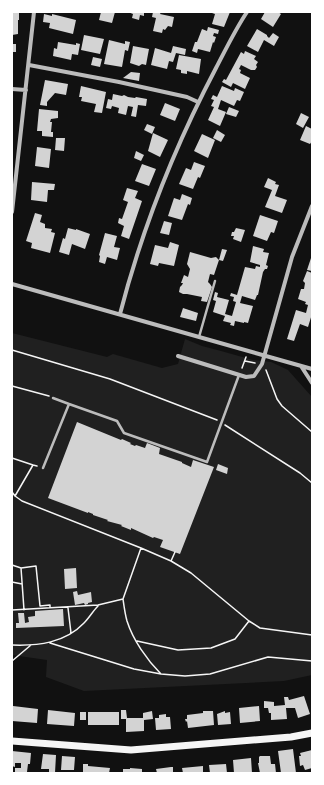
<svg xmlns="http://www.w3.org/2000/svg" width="324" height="785" font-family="'Fira Sans Condensed',sans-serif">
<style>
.green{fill:#202020}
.building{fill:#d3d3d3}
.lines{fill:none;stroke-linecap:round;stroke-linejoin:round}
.path{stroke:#f5f5f5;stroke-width:1.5}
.service{stroke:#bcbcbc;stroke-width:2.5}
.minor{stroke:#bcbcbc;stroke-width:4}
.secondary{stroke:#f5f5f5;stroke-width:7}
</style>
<rect width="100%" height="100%" fill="#111"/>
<path class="green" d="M12,333l95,24 6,-3 49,14 16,-4 7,-25 17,7 19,5 32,9 18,2 17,8 24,27v278l-28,6 -200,10 -38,-14 1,-17 -35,-5z"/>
<path class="building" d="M12,12h7v8h-1v14l-6,1z
M101,12h14l-3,11 -13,-3z
M128,12h16v4l-4,-1 -1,5 -7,-2 1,-4z
M153,12h8l-1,2 14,3 -2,10 -4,-1 -3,4 -2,-1 -1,4 -9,-2 3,-13 -4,-1z
M212,12h18l-6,15 -12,-3 3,-10 -3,-1z
M265,12h13l3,2 -8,13 -12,-8z
M44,14l8,2v-2l24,6 -3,14 -24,-6 1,-5 -7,-1z
M208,27l11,3 -1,4 -4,-1 -1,3 3,1 -2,6 -1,-1 -3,10 -12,-3 -1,4 -5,-2 3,-9h2l5,-13 5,2z
M257,29l10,6v1l2,2 4,-5 6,4 -5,9 -10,-6 -6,12 -11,-6z
M84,35l20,4 -4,15 -19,-4z
M109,40l16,4v-3l5,1 -2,9 -3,-1 -3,17 -18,-3z
M58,42l18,3v-2l4,1 -2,11 -6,-1 -1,6 -18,-4 1,-8 3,1z
M12,44h4v8h-4z
M133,46l16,3 -3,16 -4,-1 -3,2 -9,-3z
M173,46l13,3 -1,6 -9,-2 -3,9 -4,-1 -2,8 -16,-4 4,-17 16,5z
M245,51l11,5 -2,3 4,3 -2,3 1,2 -2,3h-4l-10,-5 -2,4 2,1 -1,3 10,5 -5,11 -12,-6 -2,4 -9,-5 2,-3 2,1 15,-28 3,2z
M179,55l22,4 -2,15 -12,-3v3l-6,-1v-3l-5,-1z
M93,57l9,2 -2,8 -9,-2z
M131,72l9,1 -1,8 -16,-3z
M45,80l23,4 -2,11 -11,-2 -8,9v4l-7,-1z
M81,86l25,6 -4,21 -8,-1 2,-8 -15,-3 1,-4h-3z
M222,86l12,5 1,-3 9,4 -4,9 -3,-1 -3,6 -13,-6 -3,9 8,3 -6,14 -12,-6 6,-13 -3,-1 3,-6 -3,-1 2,-4 4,2z
M113,94l9,2 2,-1 4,2 7,1 1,-1 11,2 -1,7 -8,-1 -2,12 -5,-1 2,-9 -5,-1 -2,9 -8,-2 1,-5 -7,-2 -1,3 -5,-1 2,-9 4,1z
M165,103l15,6 -5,12 -15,-6z
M229,107l10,4 -3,6 -10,-3z
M39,109l19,2v7l-7,1 -1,3h2l-1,10h2v5l-11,-1v-5h-5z
M301,113l8,4 -6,11 -7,-4z
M147,124l8,3 -3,7 -8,-4z
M306,126l6,3v12l-2,3 -10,-4z
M217,130l8,5 -4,7 -8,-4z
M153,133l15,7 -8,17 -12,-6z
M202,134l13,6 -7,18 -14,-7z
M56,138h9l-1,13 -9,-1z
M37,147l14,2 -2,19 -14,-2z
M136,151l8,4 -3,6 -7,-3z
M194,162l11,4 -5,12 -2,-1 -5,12 -14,-5 7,-16 5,2z
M142,164l14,5 -7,17 -14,-5z
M268,178l8,4 -1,2 4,1 -4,11 12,4 -5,13 -17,-6 7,-17 -8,-3z
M32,182l23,2 -1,6h-6l-1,12 -16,-2z
M127,188l11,3 -3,7 7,3 -13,38 -8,-3 3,-10 -6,-3 1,-5 3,1 6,-17 -5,-2z
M182,194l10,4 -2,7 -2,-1 -6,16 -14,-4 6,-18 6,2z
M35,213l7,2 -2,7 5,2v4l7,1 -1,3 4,1 -5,20 -19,-5 1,-5 -6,-2z
M260,215l18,6 -4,12 -3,-1 -4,9 -14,-5z
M164,221l8,2 -3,12 -9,-2z
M68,228l8,2v-1l14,5 -5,15 -13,-5 -3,11 -10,-3 4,-14 2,1z
M236,228l9,2 -4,12 -8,-3 1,-3h-3l1,-4h2z
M105,233l12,3 -3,11 6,1 -3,12 -10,-3 -2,7 -6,-2 1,-6 -1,-1z
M170,242l9,3 -5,21 -15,-3 -1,3 -8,-2 5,-19 13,3z
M253,246l11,3 -1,3 6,1 -3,12 2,1 -1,3h-2l-2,3 -5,23h-1l-2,5 -13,-4 -2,7 13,3 -5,17 -4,-1v1l-9,-2 -1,5 -4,-1 1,-2 -8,-2 2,-5 -12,-4 3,-11 -3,-1 2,-8 3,1 -1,4 12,3 -4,14 7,2 4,-14 -3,-1 1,-4 -4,-1 1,-3 6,2 8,-28 10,2 1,-3 4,1v-2l-10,-3z
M222,249l5,1 -4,11 -4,-1z
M190,252l21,6 5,-1 3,3 -5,15 -4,-1 -2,8 2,2 2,3 -5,15 -6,-1 1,-4 -15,-3h-4l-4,-2 1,-5 2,-2 1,-2h-2l3,-8 4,2 2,-8 -3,-5z
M311,258l1,1v12l-5,-1z
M307,271l5,2v41l-4,13 -8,-3 -6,17 -7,-2 9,-29 10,3 2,-8 -3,-1 1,-2 -8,-3 3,-10h3l1,-6 -2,-2z
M183,308l15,5 -2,8 -16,-4z
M77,422l44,18 1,-1 9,4 -1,1 5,2 1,-1 9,3 2,-5 13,5 -1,6 23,8v1l9,4 2,-7 21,7 -34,87 -20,-7 3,-7 -9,-3 -1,1 -22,-10v2l-10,-4 1,-1 -15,-4 1,-1 -15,-5v-1l-5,-2v1l-40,-15z
M218,464l10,4 -1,6 -11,-4z
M76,568l1,20 -12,1 -1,-20z
M77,591l1,4 13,-3 1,10 -4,1v1l-3,1 -1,-2 -9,2 -2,-13z
M63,609l1,17 -48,2v-5h3l-1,-10h6l1,10 4,-1 -1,-5 7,-1v-5z
M304,696l6,18 -12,4 -3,-10h-9l1,11 -16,1v-7h-2l-1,-5h-4v-7l10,1v4l11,-1 -1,-8h4l1,3z
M13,706l25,3 -1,14 -25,-2z
M259,706l1,15 -20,2 -1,-15z
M48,710l27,3 -1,13 -27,-2z
M121,710h5l1,8h16v-5l9,-2 1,8 -9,1v11l-18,1v-13h-5z
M203,711h10l1,14 -26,3 -1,-7 -1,1 -1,-3h2v-4l16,-2z
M225,711v2l5,-1 1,12 -13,1 -1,-11z
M80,712h6v8h-6z
M88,712h31v13h-31z
M166,714v3h4l1,12 -15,1 -1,-12h4v-3z
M293,749l3,24h-15l-3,-22z
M312,750v18l-7,2 -2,-5 -3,1 -1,-10h2l-1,-3z
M12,751l19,2 -1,11h-2l-1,8 -12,1v-5h6v-5h-6v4l-3,-1z
M43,754l13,1 -1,18h-6v-4h-8z
M62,756l13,1 -1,13h-13z
M260,756h10l1,8h4l1,9h-16l-2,-10h1v-6z
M251,758l1,15h-18l-1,-13z
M83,764h5v2l22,2 -1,5h-26z
M226,764l1,9h-17l-1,-8z
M203,766v7h-20l-1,-5z
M171,767h2v6h-16l-1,-4z
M130,768l12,1v4h-19v-4h7z"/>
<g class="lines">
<path class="path" d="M12,350l98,29 107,41
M245,361l10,2
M242,368l4,-11
M266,370l11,29 5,7 30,26
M12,386l37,10
M225,425l75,48 12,10
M12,458l21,7
M37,466l-4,-1 -18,31 7,5 119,47 30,13 4,-9
M12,492l3,4
M171,561l20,12 58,48 11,7 52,7
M12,565l9,3 3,42
M21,568l15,-2 4,40 10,-1v3
M12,582l10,2
M123,599c1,7 2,15 4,22 6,19 20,39 34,53l24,2 25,-2 58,-17 44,4
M123,599l18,-51
M68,608l3,25
M12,610l86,-5 25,-6
M137,641l41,9 33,-2 24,-9 14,-18
M50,643l84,26 27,5
M12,645c26,1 53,-2 72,-22 5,-5 9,-12 14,-17
M12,661l19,-16"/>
<path class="service" d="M199,337l16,-56
M53,398l16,6
M43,468l26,-64 48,17 7,12 83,29 32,-87"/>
<path class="minor" d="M29,65l90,17 68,15 11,5
M12,89l14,1
M12,212l22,-200
M12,284l300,85
M120,314c22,-85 55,-168 96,-246 10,-19 19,-38 31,-56
M178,356l68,21 8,-1 8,-12 30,-107 20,-51
M301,366l11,17"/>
<path class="secondary" d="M12,741l119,9 160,-13 21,-4"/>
</g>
<rect width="324" height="785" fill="none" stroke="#ffffff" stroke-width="26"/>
</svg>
